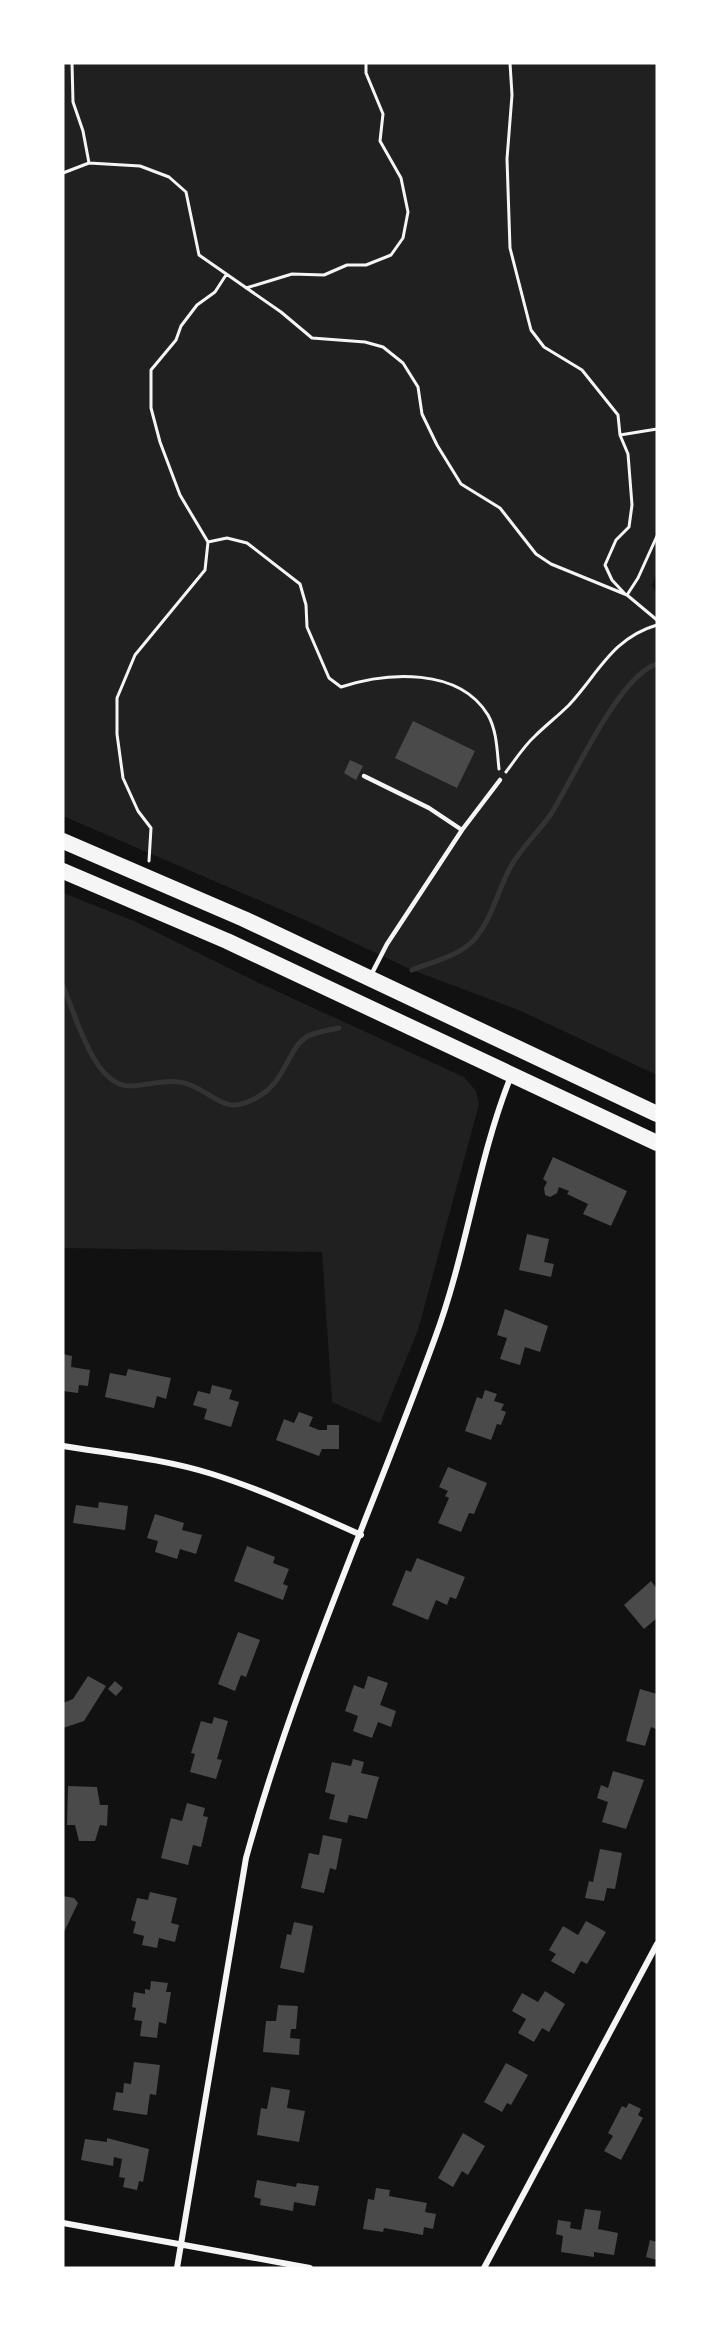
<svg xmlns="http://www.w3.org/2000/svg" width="720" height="2331" font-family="'Libre Baskerville',serif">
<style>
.green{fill:#202020}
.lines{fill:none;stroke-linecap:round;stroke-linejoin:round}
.stream{stroke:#333;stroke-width:5}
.building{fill:#4a4a4a}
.path{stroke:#f5f5f5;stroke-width:3}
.service{stroke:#f5f5f5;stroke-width:4.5}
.minor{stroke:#f5f5f5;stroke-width:6}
.trunk{stroke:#f5f5f5;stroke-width:16}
</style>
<rect width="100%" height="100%" fill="#111"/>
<path class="green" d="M63,63h594v511l-5,11 5,10v480l-136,-64 -109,-41 -100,-47 -249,-107z
M63,893l71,28 125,62 205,94 12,14 3,13 -61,226 -38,93 -48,-21 -10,-150 -259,-4z"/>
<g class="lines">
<path class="stream" d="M412,970c20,-8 46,-14 61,-29 19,-21 24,-49 37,-73 11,-21 28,-35 41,-54 22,-35 68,-139 106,-150
M63,986c12,27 31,102 68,100 19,-1 42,-9 59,-1 27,10 34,31 66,13 31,-16 30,-49 52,-62 8,-4 21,-6 31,-8"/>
</g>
<path class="building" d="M413,721l62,30 -18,37 -62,-30z
M350,760l13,6 -7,14 -12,-7z
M553,1157l74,34 -16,35 -28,-12 5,-10 -21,-10 2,-3 -10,-4 -2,6 -7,4 -5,-2 -1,-7 3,-6 -4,-3z
M527,1234l22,5 -5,23 10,2 -3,13 -32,-7z
M505,1309l43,17 -8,26 -15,-5 -5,18 -20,-6 7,-21 -10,-3z
M63,1354l9,2 -1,11 19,3 -2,16 -9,-1 -1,8 -15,-2z
M128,1369l43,9 -5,21 -9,-3 -3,12 -49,-11 5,-24 16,3z
M212,1385l20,5 -3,9 10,3 -8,25 -27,-8 3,-10 -14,-4 5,-14 12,3z
M485,1390l12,4 -3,7 10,3 -3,6 5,2 -5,13 -4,-1 -6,16 -26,-9 12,-34 5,2z
M299,1412l14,5 -4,9 10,4h8v-5h12v24h-17l-3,7 -43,-16 8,-21 10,4z
M448,1467l39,16 -13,31 -5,-1 -8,19 -23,-9 11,-25 -4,-2 3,-5 -9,-4z
M99,1502l29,4 -3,24 -52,-7 3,-18 22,3z
M155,1514l29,9 -2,7 20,5 -6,19 -16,-5 -3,10 -22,-7 3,-11 -11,-3z
M247,1546l28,11 -2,6 16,6 -6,15 5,2 -5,14 -49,-19z
M417,1558l48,19 -9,22 -6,-2 -3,8 -11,-5 -8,20 -36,-15 14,-35 5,2z
M651,1581l6,8v29l-13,11 -20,-24z
M238,1632l22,8 -14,37 -5,-2 -6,16 -17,-7z
M88,1676l18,10 -22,35 -21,7v-25l10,-4z
M368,1676l20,7 -8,22 16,6 -5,16 -13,-5 -6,16 -19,-7 5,-15 -13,-5 9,-26 10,4z
M115,1681l8,7 -7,8 -8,-7z
M640,1689l17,5v32l-1,3 -5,-2 -6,19 -19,-5z
M214,1717l14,4 -11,38 5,1 -6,19 -26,-7 5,-18 -4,-1 10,-32 11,3z
M353,1759l11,3 -3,11 18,4 -12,42 -18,-4 -2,8 -18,-4 6,-24 -10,-3 7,-30 19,4z
M613,1771l31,9 -18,49 -24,-7 6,-20 -11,-4 4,-13 7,3z
M68,1786l29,1 3,18h8l-1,21 -7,-1 -5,16h-16l-4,-16h-8z
M187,1803l18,5 -2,8 5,1 -7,30 -8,-2 -5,20 -27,-7 10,-40 11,3z
M323,1835l19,4 -6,31 -6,-2 -6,25 -23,-5 8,-35 10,2z
M600,1849l22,4 -7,36 -8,-1 -3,13 -19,-3 4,-17 4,1z
M150,1892l27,6 -6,25 8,2 -4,17 -16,-4 -2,10 -15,-3 2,-9 -11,-3 3,-11 -5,-2 6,-22 11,2z
M63,1896l11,2 4,5 -15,31z
M586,1921l20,11 -19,32 -6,-3 -7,13 -23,-13 5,-7 -7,-4 14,-24 15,9z
M294,1922l19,4 -9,47 -24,-5 7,-34 4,1z
M151,1981l17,2 -2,9h5l-5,32 -7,-2 -2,16 -17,-2 2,-15 -8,-1 2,-12 -4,-1 2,-15 11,2v-5l5,1z
M545,1991l20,13 -16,28 -7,-4 -8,14 -16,-9 8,-14 -14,-8 10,-18 16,9z
M278,2005l20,1 -2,23h-5l-1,9 10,1 -1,16 -36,-3 3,-31h10z
M134,2062l26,3 -4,30 -6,-1 -3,21 -34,-5 3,-18 7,1 1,-10 7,1z
M506,2063l22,12 -17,30 -4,-2 -5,9 -18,-10z
M271,2087l19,3 -3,18 18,3 -6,31 -42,-7 4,-27 6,1z
M629,2103l12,6 -3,6 5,3 -22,42 -17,-9 9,-15 -5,-3 14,-27 4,2z
M463,2133l22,13 -17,29 -6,-4 -9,16 -15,-9z
M107,2138l42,11 -6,33 -4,-1 -2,9 -14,-3 2,-9 -6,-1 3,-18 -8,-2 -1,9 -32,-6 4,-21 22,3z
M257,2180l39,7 1,-4 22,3 -4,20 -21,-4 -1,9 -33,-6 1,-6 -7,-2z
M376,2188l14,2 -1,6 38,7 -2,9 11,2 -3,15 -9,-2 -1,8 -39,-7 -1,4 -20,-3 5,-30 6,1z
M585,2209l16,2 -3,18 20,4 -4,22 -20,-3v5l-33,-5 2,-16 -7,-2 2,-14 13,2 -1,6 11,2z
M650,2240l7,2v18l-11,-3z"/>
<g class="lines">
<path class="path" d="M72,63l1,39 10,29 6,32
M510,63l2,32 -5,64 3,89 21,82 13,17 38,23 36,45 2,20 8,19 4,51 -3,22 -13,13 -11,25 7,15 13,14
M63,173l26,-10 51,3 29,11 17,15 13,63 82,57 31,26 53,4 18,5 20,16 15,24 4,27 15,31 24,39 39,24 36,46 15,10 76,31
M246,288l46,-14 32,1 23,-10h19l25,-10 12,-17 5,-26 -7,-34 -21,-37 3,-27 -17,-41v-10
M620,435l37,-6
M657,536l-19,42 -11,17 30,25
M208,542l19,-4 20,5 53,41 6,21 1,22 22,51 12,9c46,-15 118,-20 147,28 9,16 9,36 11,54
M506,772c9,-12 18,-26 29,-36 11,-11 23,-20 34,-31 29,-31 43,-67 88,-80
M149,861l2,-33 -13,-17 -15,-33 -6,-44v-36l18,-43 70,-85 3,-28 -28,-47 -20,-53 -9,-34v-38l25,-30 5,-14 16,-21 18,-13 11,-17"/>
<path class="service" d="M364,776l65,32 33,22
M371,975l16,-31 75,-114 38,-50"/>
<path class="minor" d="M63,1446c50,8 101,13 149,28 51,16 100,39 149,61
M63,2223l247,45
M177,2268l69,-410c49,-178 126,-347 189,-520 32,-86 42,-177 76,-262
M484,2268l173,-324"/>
<path class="trunk" d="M63,841l181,78 413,195
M63,871l164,70 430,202"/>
</g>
<rect width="720" height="2331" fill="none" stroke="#ffffff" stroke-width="129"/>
</svg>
